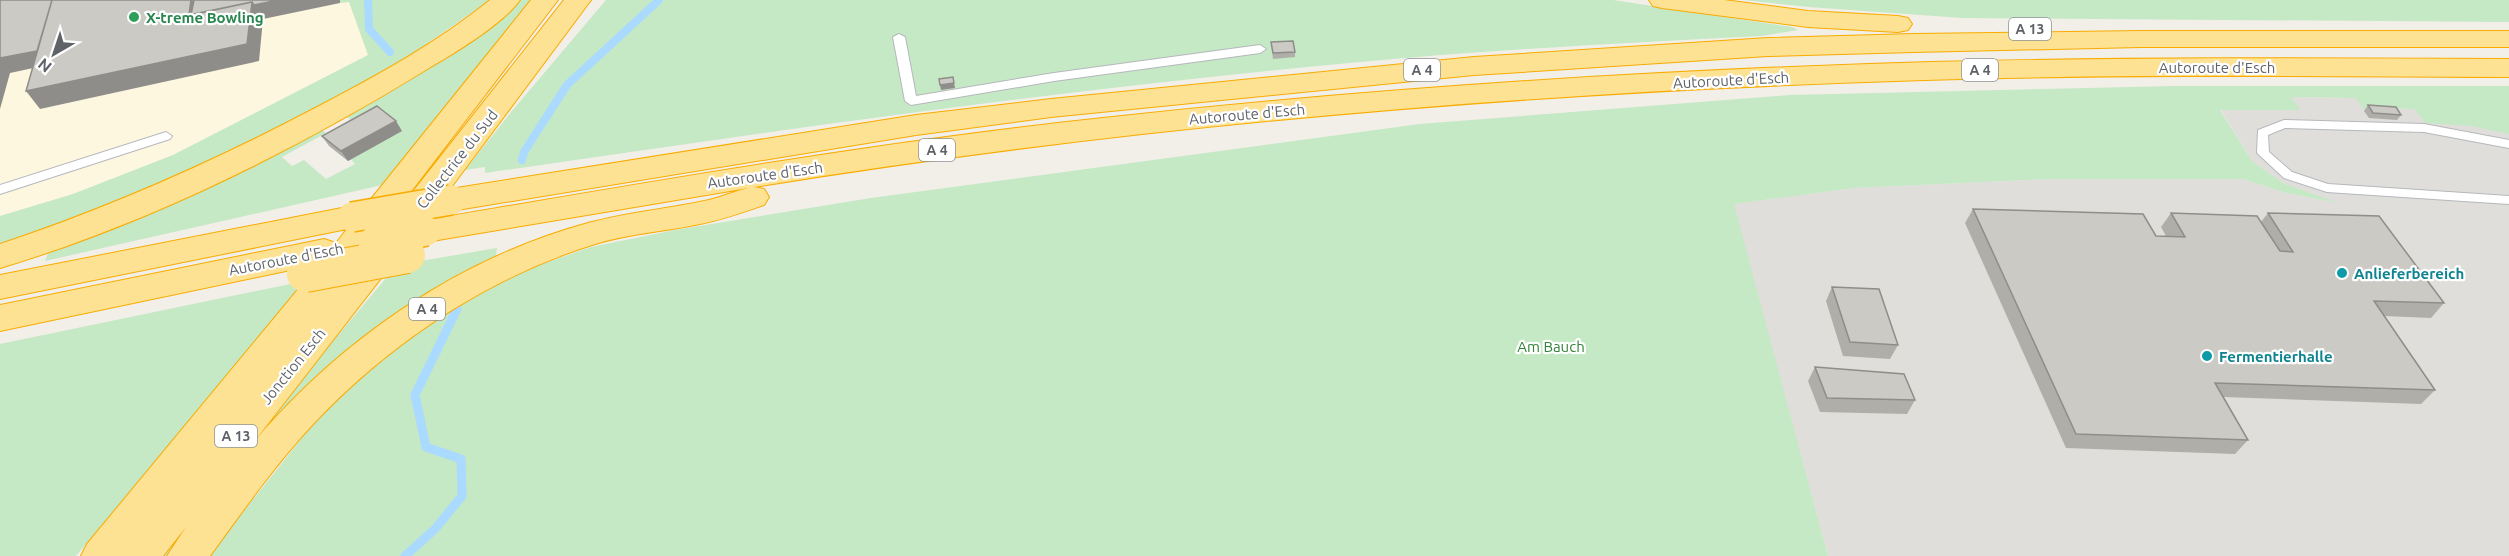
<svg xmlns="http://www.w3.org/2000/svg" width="2509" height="556" font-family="Ubuntu,sans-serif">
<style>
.commercial{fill:#fef7e0}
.industrial{fill:#e0deda}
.green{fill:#c5e8c5}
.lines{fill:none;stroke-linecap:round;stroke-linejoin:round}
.stream-far1{stroke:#aadaff;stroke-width:8}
.stream{stroke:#aadaff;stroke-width:9}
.lane-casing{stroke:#b5b8bc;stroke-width:2}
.highway-casing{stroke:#f9ab00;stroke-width:2}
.lane{fill:#fff;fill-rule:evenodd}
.highway{fill:#fde293;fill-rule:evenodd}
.highway-bridge-far1-casing{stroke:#f9ab00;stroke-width:32;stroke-linecap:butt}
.highway-bridge-casing{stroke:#f9ab00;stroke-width:38;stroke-linecap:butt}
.highway-bridge-far1{stroke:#fde293;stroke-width:29}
.highway-bridge{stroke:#fde293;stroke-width:36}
.wall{fill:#afaea9}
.shaded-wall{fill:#8f8d8a}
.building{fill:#cccac5;stroke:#8f8d8a;stroke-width:1.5}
.leisure-dot{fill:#2e9e5b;stroke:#fff;stroke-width:2}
.culture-dot{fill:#0f9aa8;stroke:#fff;stroke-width:2}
.labels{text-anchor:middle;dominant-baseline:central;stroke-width:4.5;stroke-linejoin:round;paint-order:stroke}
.shield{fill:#fff;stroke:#8f9295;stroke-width:1.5}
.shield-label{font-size:14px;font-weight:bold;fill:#5f6368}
.leisure-label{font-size:15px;font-weight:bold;fill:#27864d;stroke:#fff;text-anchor:start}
.street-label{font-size:15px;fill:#5f6368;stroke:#fff}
.culture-label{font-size:15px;font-weight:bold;fill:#0d838f;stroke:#fff;text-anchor:start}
.park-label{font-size:15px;fill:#348238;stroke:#fff}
</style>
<rect width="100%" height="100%" fill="#f1efe8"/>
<path class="commercial" d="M0,0h340l1,3 8,-2 20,54 -196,100 -100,39 -73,22z"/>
<path class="industrial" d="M2290,97l66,1 7,10 51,1 95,25v422h-681l-95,-352 121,-16 195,-9h194l43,14 47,9 -50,-19 -31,-22 -32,-52 80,1z"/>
<path class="green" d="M340,0h150l-113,78 -168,86 -158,64 -51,16v-28l73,-22 100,-39 195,-100 -19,-53 -9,1z
M516,0h18l-143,183 -346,78 6,-15 268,-119 7,6 -44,24 10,9 12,-6 22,19 29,-15 -4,-5 51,-28 -51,-11 -8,-6z
M606,0h1007l179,27 6,3 -37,6c-138,7 -275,14 -412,27 -290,27 -577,68 -864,110v-6l-20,3 47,-59z
M1744,0h765v22l-546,-4 -154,-11z
M2174,86h335v48l-38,-8 -45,-3 -12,-14 -51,-1 -8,-10 -64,-1 10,13h-81l32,51 31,22 55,20 -52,-10 -43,-14h-194l-195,9 -120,16 94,352h-1620l109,-137 57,-57 50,-37 54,-32 47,-23 66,-23 84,-17 196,-32 549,-74 370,-29z
M497,248l-2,15 -88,50 -234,243h-11l114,-147 121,-144z
M305,281l-229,275h-76v-212z"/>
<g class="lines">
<path class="stream-far1" d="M368,0l1,29 21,23
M522,160l2,-8 43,-67 92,-85"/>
<path class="stream" d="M405,556l30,-27 27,-33 -1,-37 -35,-12 -11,-52 42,-86"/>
<defs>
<path id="lane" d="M899,34l6,3 11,59 138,-23 206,-28 6,4 -6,4 -206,28 -143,24 -6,-4 -12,-64z
M2284,120l140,4 85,16v8l-85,-16 -139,-4 -17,7 1,17 23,20 36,12 181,12v8l-182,-12 -43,-14 -27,-25 1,-23z
M166,132l6,4 -2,3 -170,55v-9z"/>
<path id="highway" d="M490,0h30c-16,23 -65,53 -91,68 -133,82 -279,155 -429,200v-24c111,-37 217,-84 321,-139 59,-31 117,-63 169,-105z
M531,0h27l-214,279 220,-279h27l-141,189 466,-74 135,-16 423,-42 294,-19 146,-4 227,-3h368v16h-368l-227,5 -146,4 -294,19 -423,42 -135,18 -465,76 -11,-3 -2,-3 -11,15c224,-38 449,-78 676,-102 274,-30 551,-48 828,-56 193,-5 385,-4 578,-3v18c-195,-1 -389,-3 -584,3 -392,12 -783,44 -1171,107l10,2 5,8 -5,8c-23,8 -45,16 -69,20 -34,7 -70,9 -103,20 -110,35 -210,103 -288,189 -34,38 -64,81 -94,122h-43l19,-29 -23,29h-82l6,-12 232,-280 -319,67v-26l324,-66 12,4 11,-14 -347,70v-24l352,-69 11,3zM748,188c-13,3 -26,9 -39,12 -40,9 -81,12 -121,23 -131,36 -248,117 -335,220l160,-206 13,5z
M1649,0h75l84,11 90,5 10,2 4,6 -4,6 -10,2 -90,-5 -146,-19 -9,-2z"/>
</defs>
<use href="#lane" class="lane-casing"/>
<use href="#highway" class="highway-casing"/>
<use href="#lane" class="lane"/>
<use href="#highway" class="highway"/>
<defs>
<path id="highway-bridge-far1" d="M352,217l99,-17
M373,242l53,-11"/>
<path id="highway-bridge" d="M305,274l102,-19"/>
</defs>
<use href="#highway-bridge-far1" class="highway-bridge-far1-casing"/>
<use href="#highway-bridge" class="highway-bridge-casing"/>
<use href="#highway-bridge-far1" class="highway-bridge-far1"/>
<use href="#highway-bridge" class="highway-bridge"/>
</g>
<path class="wall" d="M1271,42l24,10v5l-22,2z
M2368,105l33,10 -4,5 -28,-2 -5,-7z
M402,131l-54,30 -19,-15 -7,-10z
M1973,209l183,27h10l-5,-9 10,-14 90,9 7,-9 176,90 -13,15 -47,-2 51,74 -14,14 -197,-7 24,43 -13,14 -169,-6 -101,-225z
M1832,287l66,58 -8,14 -47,-3 -17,-55z
M1815,367l100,33 -8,14 -87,-2 -12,-31z"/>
<path class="shaded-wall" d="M191,0l61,2 26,-2h62v3l-77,16 -4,42 -219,48 -14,-18 163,-76z
M41,50l11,14 -42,9 -10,36v-51z
M954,83l1,5 -14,2 -1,-5z
M396,121l6,10 -54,30 -7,-10z"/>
<path class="building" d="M0,0h52l-15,51 -37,7z
M52,0h139l-2,15 63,-13 -5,42 -221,47z
M194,0h84l-24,5 -2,-3 -61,13z
M1293,41l2,11 -22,1 -2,-11z
M953,77l1,6 -14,2 -1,-6z
M2368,105l28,2 5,8 -28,-2z
M377,106l19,15 -55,30 -19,-15z
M1973,209l170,5 13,22 29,1 -14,-24 86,3 23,35 13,1 -25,-39 111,3 65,87 -70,-2 61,89 -220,-7 33,57 -172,-6z
M1832,287l47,2 19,56 -48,-3z
M1815,367l89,7 11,26 -88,-2z"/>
<circle class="leisure-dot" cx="134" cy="17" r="6"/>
<g class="culture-dot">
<circle cx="2342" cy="273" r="6"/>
<circle cx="2207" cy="356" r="6"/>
</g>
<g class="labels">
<g class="shield">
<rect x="2009" y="18" width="42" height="22" rx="4.5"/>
<rect x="1404" y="59" width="36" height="22" rx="4.5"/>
<rect x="1962" y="59" width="36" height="22" rx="4.5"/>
<rect x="919" y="139" width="36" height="22" rx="4.5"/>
<rect x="409" y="298" width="36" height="22" rx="4.5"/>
<rect x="215" y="425" width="42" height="22" rx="4.5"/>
</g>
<g class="shield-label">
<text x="2030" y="29">A 13</text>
<text x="1422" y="70">A 4</text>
<text x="1980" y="70">A 4</text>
<text x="937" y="150">A 4</text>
<text x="427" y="309">A 4</text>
<text x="236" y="436">A 13</text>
</g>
<g class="leisure-label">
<text x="146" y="17">X-treme Bowling</text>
</g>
<g class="street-label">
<text x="2217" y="67">Autoroute d'Esch</text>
<text transform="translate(1731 80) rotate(-3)">Autoroute d'Esch</text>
<text transform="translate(1247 114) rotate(-5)">Autoroute d'Esch</text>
<text transform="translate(457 159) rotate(-52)">Collectrice du Sud</text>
<text transform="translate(765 175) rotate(-8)">Autoroute d'Esch</text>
<text transform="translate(286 259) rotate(-11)">Autoroute d'Esch</text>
<text transform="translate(293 366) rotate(-51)">Jonction Esch</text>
</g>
<g class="culture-label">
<text x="2354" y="273">Anlieferbereich</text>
<text x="2219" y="356">Fermentierhalle</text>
</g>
<g class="park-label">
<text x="1551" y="346">Am Bauch</text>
</g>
</g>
<g transform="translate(54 54) rotate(219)" stroke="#ffffff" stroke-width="4.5" paint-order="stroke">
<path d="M0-4.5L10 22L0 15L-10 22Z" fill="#5f6368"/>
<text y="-9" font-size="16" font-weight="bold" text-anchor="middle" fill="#5f6368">N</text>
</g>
</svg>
